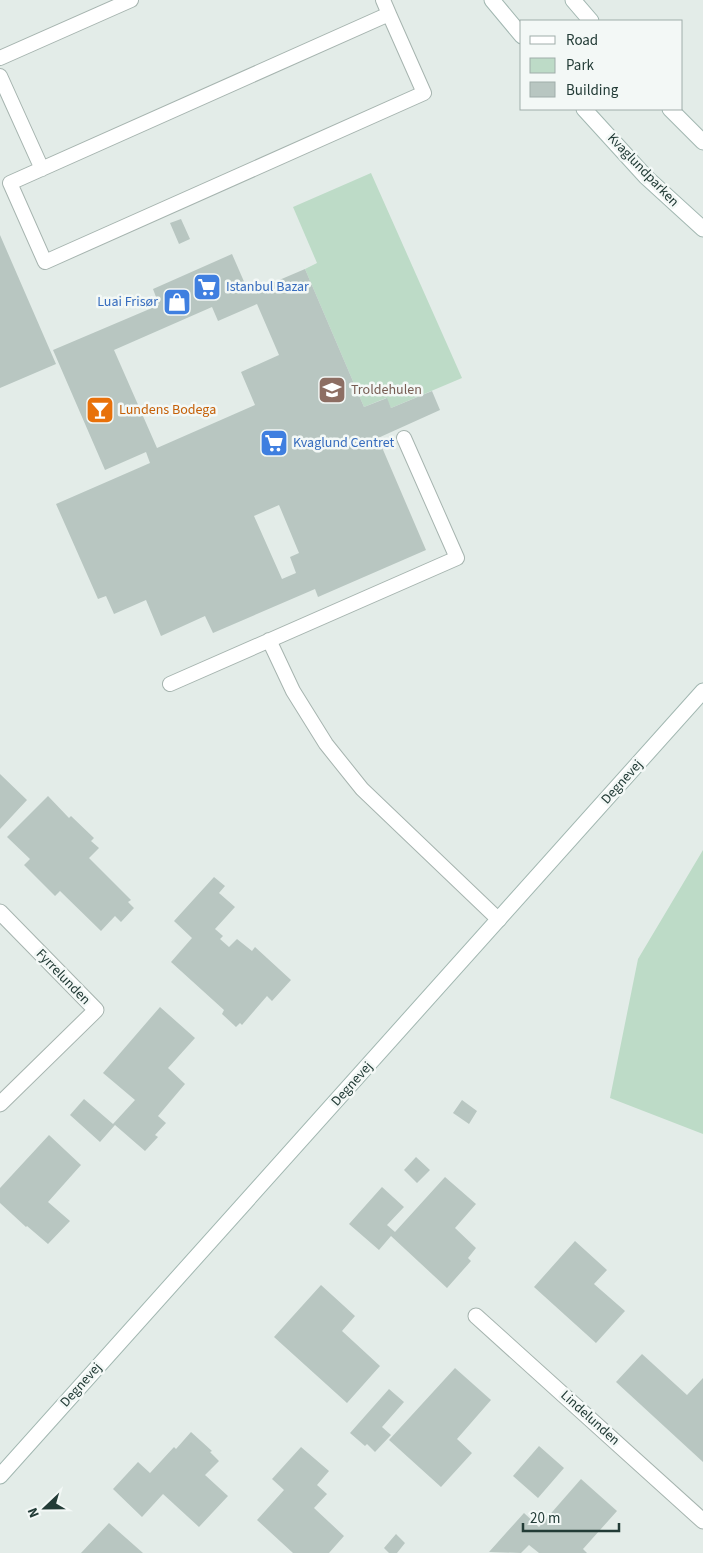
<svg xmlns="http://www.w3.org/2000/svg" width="703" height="1553" font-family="'Source Sans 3',sans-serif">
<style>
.green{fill:#bddbc7}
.building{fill:#b8c6c1;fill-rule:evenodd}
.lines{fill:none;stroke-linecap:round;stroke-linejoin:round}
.lane-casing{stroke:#a6b4af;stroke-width:16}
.street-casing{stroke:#a6b4af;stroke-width:17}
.secondary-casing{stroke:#a2b7b1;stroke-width:17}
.lane{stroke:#fff;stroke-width:14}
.street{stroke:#fff;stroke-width:15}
.secondary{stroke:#fff;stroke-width:15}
.labels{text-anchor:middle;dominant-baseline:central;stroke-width:5;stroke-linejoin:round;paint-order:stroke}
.street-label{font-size:14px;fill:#233c37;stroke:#f3f8f6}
.shop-label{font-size:14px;fill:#366cbe;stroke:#f3f8f6;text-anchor:start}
.education-label{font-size:14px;fill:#785e54;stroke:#f3f8f6;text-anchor:start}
.food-label{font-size:14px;fill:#c56008;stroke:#f3f8f6;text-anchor:start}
</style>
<rect width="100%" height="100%" fill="#e3ece8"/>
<path class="green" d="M371,173l91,205 -71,30 -5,-10 -22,9 -59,-138 12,-6 -24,-56z
M703,850v284l-93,-36 28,-139z"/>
<path class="building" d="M181,219l9,20 -11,5 -9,-21z
M0,235l56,129 -56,24z
M232,254l17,39 56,-24 59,138 23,-9 4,10 41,-17 8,19 -62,28 48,112 -108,47 -3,-8 -102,44 -8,-17 -44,20 -15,-36 -32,14 -8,-18 -8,3 -42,-95 94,-41 -4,-11 -41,18 -52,-120 106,-45 -6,-16zM257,304l22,51 -38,17 14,33 -98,43 -43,-98 98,-43 6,14zM279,505l20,48 -9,4 6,16 -14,6 -28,-63z
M0,774l27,26 -27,29z
M48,796l21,22 2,-2 23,22 -3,3 8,7 -10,10 42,42 -3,2 6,6 -13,14 -6,-6 -14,15 -41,-40 -5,5 -31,-31 6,-6 -23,-22z
M214,877l11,9 -6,7 16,14 -20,22 8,7 -3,3 9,8 8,-8 15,12 3,-4 36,33 -19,21 -5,-5 -25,29 -2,-2 -4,4 -14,-13 2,-4 -53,-48 21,-24 -18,-17z
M160,1007l35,31 -27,30 17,16 -27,32 8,7 -11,12 3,2 -13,14 -30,-26 -15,17 -30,-27 14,-16 29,25 22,-24 -32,-27z
M462,1100l15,11 -8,13 -16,-11z
M49,1135l32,30 -33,37 22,19 -22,23 -21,-18 -1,1 -26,-24v-15z
M416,1157l14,13 -13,13 -13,-13z
M445,1177l31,27 -21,24 21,20 -8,10 3,3 -24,27 -56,-52 -12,14 -30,-26 33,-37 22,20 -17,18 8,7z
M575,1241l32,29 -13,14 31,27 -29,32 -62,-56z
M321,1285l34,31 -13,15 38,35 -33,37 -73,-66z
M642,1354l45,41 16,-17v84l-87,-80z
M455,1368l36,32 -34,39 15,14 -31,34 -52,-47z
M389,1389l15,13 -22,25 9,8 -16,17 -8,-8 -2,2 -15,-13z
M191,1432l21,19 -2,1 9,9 -14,14 23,21 -29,31 -36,-33 -21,23 -29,-28 25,-27 12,11 24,-26 2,2z
M539,1446l25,22 -26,30 -25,-22z
M301,1447l28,24 -12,14 10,9 -13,14 30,28 -15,17h-36l-36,-33 27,-30 -12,-11z
M581,1479l36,32 -34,38 4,4h-48l-10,-8 -8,8 -32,-1 35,-39 15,14z
M109,1523l34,30h-62z
M396,1534l9,9 -8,10h-8l-5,-5z"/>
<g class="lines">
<defs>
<path id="lane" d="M383,0l6,14
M389,14l35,79 -379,169 -35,-79z
M0,58l131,-58
M0,76l42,93
M269,640l24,51 33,53 36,45 137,131
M170,684l287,-126 -53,-120"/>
<path id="street" d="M0,912l96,98 -96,94
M476,1316l227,205"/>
<path id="secondary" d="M492,0l30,36
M573,0l18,21
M584,109l62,68 57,52
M670,109l33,33
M0,1476l703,-785"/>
</defs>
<use href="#lane" class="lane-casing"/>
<use href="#street" class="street-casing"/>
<use href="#secondary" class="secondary-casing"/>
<use href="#lane" class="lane"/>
<use href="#street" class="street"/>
<use href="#secondary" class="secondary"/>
</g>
<defs>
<symbol id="supermarket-square" viewBox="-11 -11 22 22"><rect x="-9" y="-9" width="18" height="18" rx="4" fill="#3f7fe0" stroke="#f3f8f6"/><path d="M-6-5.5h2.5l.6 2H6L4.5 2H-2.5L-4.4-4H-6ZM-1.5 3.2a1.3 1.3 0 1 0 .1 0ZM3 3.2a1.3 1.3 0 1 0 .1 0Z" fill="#fff"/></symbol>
<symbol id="shop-square" viewBox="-11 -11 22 22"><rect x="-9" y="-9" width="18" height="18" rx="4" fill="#3f7fe0" stroke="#f3f8f6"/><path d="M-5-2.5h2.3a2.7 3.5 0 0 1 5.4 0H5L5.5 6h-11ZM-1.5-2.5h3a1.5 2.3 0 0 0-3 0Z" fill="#fff"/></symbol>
<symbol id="school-square" viewBox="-11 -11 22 22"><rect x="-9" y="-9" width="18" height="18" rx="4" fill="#8d6e63" stroke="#f3f8f6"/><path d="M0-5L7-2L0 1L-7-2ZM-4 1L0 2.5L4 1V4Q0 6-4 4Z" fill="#fff"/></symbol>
<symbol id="bar-square" viewBox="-11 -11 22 22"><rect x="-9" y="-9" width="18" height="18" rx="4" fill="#e8710a" stroke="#f3f8f6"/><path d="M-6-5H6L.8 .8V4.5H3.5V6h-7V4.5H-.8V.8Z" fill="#fff"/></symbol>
</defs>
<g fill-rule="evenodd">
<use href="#supermarket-square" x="191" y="271" width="32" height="32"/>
<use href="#shop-square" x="161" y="286" width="32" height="32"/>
<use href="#school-square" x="316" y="374" width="32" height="32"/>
<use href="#bar-square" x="84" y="394" width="32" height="32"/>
<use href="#supermarket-square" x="258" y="427" width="32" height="32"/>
</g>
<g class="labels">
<g class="street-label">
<text transform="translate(643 170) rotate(46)">Kvaglundparken</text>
<text transform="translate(622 782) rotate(-48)">Degnevej</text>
<text transform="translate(63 977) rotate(46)">Fyrrelunden</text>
<text transform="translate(352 1084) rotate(-48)">Degnevej</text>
<text transform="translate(81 1385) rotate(-48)">Degnevej</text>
<text transform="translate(590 1418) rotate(42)">Lindelunden</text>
</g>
<g class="shop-label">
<text x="226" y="287">Istanbul Bazar</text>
<text x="158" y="302" text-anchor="end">Luai Frisør</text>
<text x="293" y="443">Kvaglund Centret</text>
</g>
<g class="education-label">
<text x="351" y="390">Troldehulen</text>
</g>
<g class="food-label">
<text x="119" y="410">Lundens Bodega</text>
</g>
</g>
<rect x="520" y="20" width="162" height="90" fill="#f3f8f6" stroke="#a0adaa"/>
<rect x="530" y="36" width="25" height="8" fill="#ffffff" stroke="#a0adaa"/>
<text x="566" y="45" font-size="15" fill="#233c37">Road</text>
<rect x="530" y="58" width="25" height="15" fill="#bddbc7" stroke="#a0adaa"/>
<text x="566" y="70" font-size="15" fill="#233c37">Park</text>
<rect x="530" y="82" width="25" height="15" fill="#b8c6c1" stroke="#a0adaa"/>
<text x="566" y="95" font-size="15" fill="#233c37">Building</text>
<g transform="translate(45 1508) rotate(248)" stroke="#f3f8f6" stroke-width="4" paint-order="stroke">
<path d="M0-4L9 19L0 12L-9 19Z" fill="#233c37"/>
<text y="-8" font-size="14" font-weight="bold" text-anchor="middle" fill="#233c37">N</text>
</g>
<path d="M523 1523v8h96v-8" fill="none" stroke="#233c37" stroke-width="2.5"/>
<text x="530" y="1523" font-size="15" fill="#233c37" stroke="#f3f8f6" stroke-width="4" paint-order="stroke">20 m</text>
</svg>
